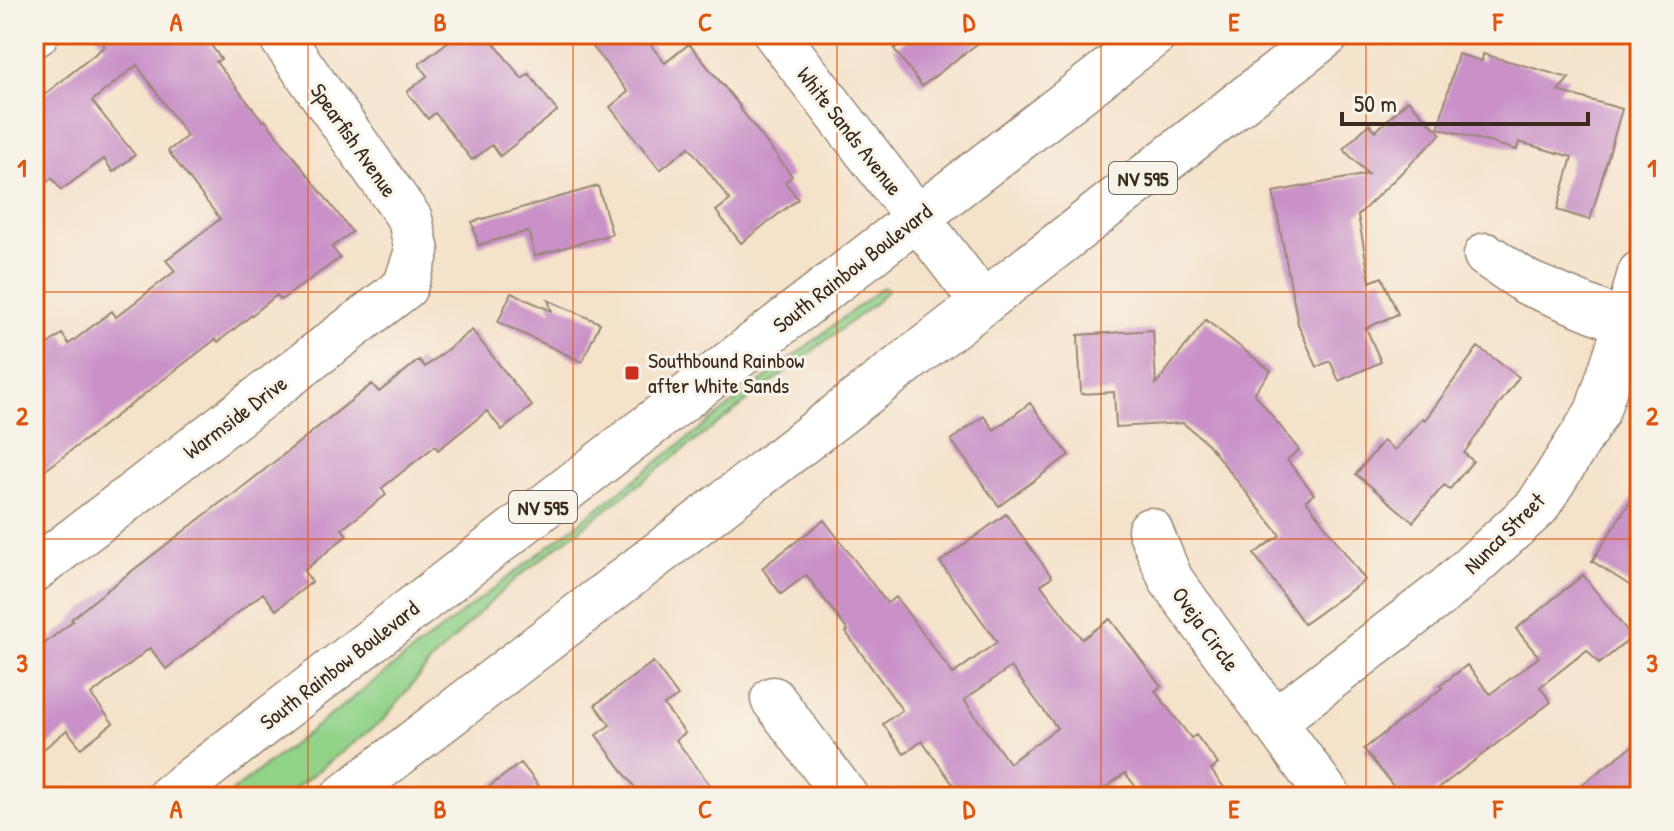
<svg xmlns="http://www.w3.org/2000/svg" width="1674" height="831" font-family="'Patrick Hand',sans-serif">
<style>
.green{fill:#92d38a;stroke:#667e54;stroke-width:2}
.building{fill:#c991c7;fill-rule:evenodd}
.lines{fill:none;stroke-linecap:round;stroke-linejoin:round}
.minor-casing{stroke:#988674;stroke-width:47}
.major-casing{stroke:#988674;stroke-width:47}
.minor{stroke:#fff;stroke-width:44}
.major{stroke:#fff;stroke-width:44}
.grid{fill:none;stroke:#df570d;stroke-width:2;stroke-opacity:0.55}
.poi-dot{fill:#c8321e;stroke:#f7f3e8;stroke-width:3}
.labels{text-anchor:middle;dominant-baseline:central;stroke-width:6;stroke-linejoin:round;paint-order:stroke}
.shield{fill:#f7f3e8;stroke:#73665b;stroke-width:2}
.shield-label{font-size:20px;font-weight:bold;fill:#3b2a1e}
.street-label{font-size:22px;fill:#3b2a1e;stroke:#f7f3e8}
.poi-label{font-size:22px;fill:#3b2a1e;stroke:#f7f3e8;text-anchor:start}
.neatline{fill:none;stroke:#df570d;stroke-width:3}
.grid-label{font-size:26px;text-anchor:middle;font-weight:bold;fill:#df570d}
</style>
<rect width="100%" height="100%" fill="#f7f3e8"/>
<filter id="ink" filterUnits="userSpaceOnUse"><feTurbulence type="fractalNoise" baseFrequency=".0125" numOctaves="2"/><feDisplacementMap in="SourceGraphic" scale="16" xChannelSelector="R" yChannelSelector="G"/><feConvolveMatrix kernelMatrix="1 2 1 2 8 2 1 2 1" color-interpolation-filters="sRGB"/></filter>
<filter id="wash" filterUnits="userSpaceOnUse"><feTurbulence type="fractalNoise" baseFrequency=".006" numOctaves="4" result="noise"/><feDisplacementMap in="SourceGraphic" scale="32" xChannelSelector="R" yChannelSelector="G"/><feGaussianBlur stdDeviation="1.8" result="paint"/><feColorMatrix in="noise" values="0 0 0 0 0 0 0 0 0 0 0 0 0 0 0 0 0 1.4 0 .05"/><feComposite in="paint" operator="in"/></filter>
<g filter="url(#wash)">
<rect width="100%" height="100%" fill="#f5e2ca"/>
<path class="green" d="M883,287l5,3 -12,12 -362,278 -35,33 -50,51 -46,56 -99,77h-59z"/>
<g id="blocks">
<path class="building" d="M95,34h108l18,25 -5,3 47,59 2,-1 87,112 -20,15 8,11 -59,42 -4,-5 -59,47 -2,-3 -182,140v-125l28,-20 7,10 43,-33 4,6 59,-46 -9,-11 54,-41 -52,-68 19,-15 -50,-71 -45,36 43,54 -22,17 -9,-13 -43,31 -9,-12 -18,13v-88l71,-57z
M458,34h29l35,45 7,-5 28,37 -57,45 -8,-11 -20,15 -37,-47 -7,6 -21,-27 20,-16 -8,-12z
M583,34h59l23,29 24,-19 51,62 -1,1 53,69 -7,6 13,17 -57,44 -25,-32 14,-11 -41,-53 -29,23 -50,-63 18,-15z
M914,34h76l-68,52 -28,-37z
M1458,54l24,7 1,-7 86,24 -11,13 64,18 -32,111 -33,-10 15,-53 -53,-15 -2,8 -79,-22z
M1408,100l33,34 -83,81 12,67 12,-5 16,37 -32,14 15,34 -42,19 -9,-20 -13,6 -19,-43 -25,-132 95,-18 -25,-25 26,-25 7,7z
M598,186l14,48 -77,22 -7,-25 -50,14 -6,-23z
M511,293l41,18 -4,-11 52,23 -18,39 -84,-40z
M1206,320l65,51 -17,22 45,57 -12,10 27,34 -8,6 59,80 -61,44 -50,-70 26,-19 -73,-92 -24,-20 -67,4 -2,-35 -33,2 -3,-59 75,-5 3,54z
M472,330l60,76 -30,24 -15,-19 -49,39 -3,-4 -53,42 4,7 -44,34 5,6 -43,36 8,11 -36,28 -13,-17 -97,76 -16,-21 -59,47 22,28 -32,25 -14,-18 -33,27v-105l39,-31 -2,-2 35,-28 122,-94 1,1 143,-114 7,8 40,-32 6,7z
M1478,347l41,30 -55,76 9,8 -23,28 -6,-4 -31,37 -57,-48 27,-33 12,9 28,-32 2,2z
M1030,403l39,52 -70,51 -48,-66 33,-24 10,14z
M1640,486v106l-48,-31z
M1006,514l46,63 -11,8 41,54 28,-20 51,67 -6,5 36,47 5,-3 22,29 -7,6 20,27h-87l-19,-24 -31,24h-132l-40,-56 -18,13 -21,-30 19,-14 -56,-78 2,-1 -42,-56 -25,19 -19,-26 62,-48 63,83 9,-6 57,77 44,-32 -57,-80zM1011,667l46,61 -48,35 -45,-63z
M1583,575l49,62 -33,27 -12,-14 -47,37 11,15 -124,95h-25l-38,-48 78,-61 -2,-2 27,-21 23,29 49,-37 -23,-28z
M653,662l25,34 -14,9 21,28 -9,7 43,57h-77l-46,-62 14,-10 -15,-20z
M1640,740v57h-74z
M521,763l18,23 -16,11h-48z"/>
</g>
</g>
<g filter="url(#ink)">
<use href="#blocks" fill-opacity="0" stroke="#988674" stroke-width="2"/>
<g class="lines">
<defs>
<path id="minor" d="M776,34l207,269
M34,35l2,-1
M1486,255l42,28 112,46
M1150,530l21,50 158,217
M34,570l371,-283 12,-36 -7,-32 -131,-185
M773,699l73,98
M1273,722l174,-133 90,-82 60,-95 29,-88 14,-51"/>
<path id="major" d="M169,797l986,-763
M343,797l640,-494 345,-269"/>
</defs>
<use href="#minor" class="minor-casing"/>
<use href="#major" class="major-casing"/>
<use href="#minor" class="minor"/>
<use href="#major" class="major"/>
</g>
</g>
<path class="grid" d="M308,34v763M573,34v763M837,34v763M1101,34v763M1366,34v763M34,292h1606M34,539h1606"/>
<rect class="poi-dot" x="624" y="365" width="16" height="16" rx="4"/>
<g class="labels">
<g class="shield">
<rect x="1109" y="162" width="68" height="32" rx="6"/>
<rect x="509" y="491" width="68" height="32" rx="6"/>
</g>
<g class="shield-label">
<text x="1143" y="178">NV 595</text>
<text x="543" y="507">NV 595</text>
</g>
<g class="street-label">
<text transform="translate(850 131) rotate(52)">White Sands Avenue</text>
<text transform="translate(354 140) rotate(55)">Spearfish Avenue</text>
<text transform="translate(852 268) rotate(-38)">South Rainbow Boulevard</text>
<text transform="translate(235 417) rotate(-37)">Warmside Drive</text>
<text transform="translate(1504 533) rotate(-45)">Nunca Street</text>
<text transform="translate(1206 629) rotate(54)">Oveja Circle</text>
<text transform="translate(339 665) rotate(-38)">South Rainbow Boulevard</text>
</g>
<g class="poi-label">
<text x="648" y="360">Southbound Rainbow<tspan x="648" dy="25">after White Sands</tspan></text>
</g>
</g>
<rect width="1674" height="831" fill="none" stroke="#f7f3e8" stroke-width="88"/>
<path d="M1342 112v12h246v-12" fill="none" stroke="#3b2a1e" stroke-width="4"/>
<text x="1354" y="112" font-size="24" fill="#3b2a1e" stroke="#f7f3e8" stroke-width="6" paint-order="stroke">50 m</text>
<rect x="44" y="44" width="1586" height="743" class="neatline"/>
<g class="grid-label">
<text x="176" y="31">A</text>
<text x="440" y="31">B</text>
<text x="705" y="31">C</text>
<text x="969" y="31">D</text>
<text x="1234" y="31">E</text>
<text x="1498" y="31">F</text>
<text x="22" y="177">1</text>
<text x="1652" y="177">1</text>
<text x="22" y="425">2</text>
<text x="1652" y="425">2</text>
<text x="22" y="672">3</text>
<text x="1652" y="672">3</text>
<text x="176" y="818">A</text>
<text x="440" y="818">B</text>
<text x="705" y="818">C</text>
<text x="969" y="818">D</text>
<text x="1234" y="818">E</text>
<text x="1498" y="818">F</text>
</g>
</svg>
